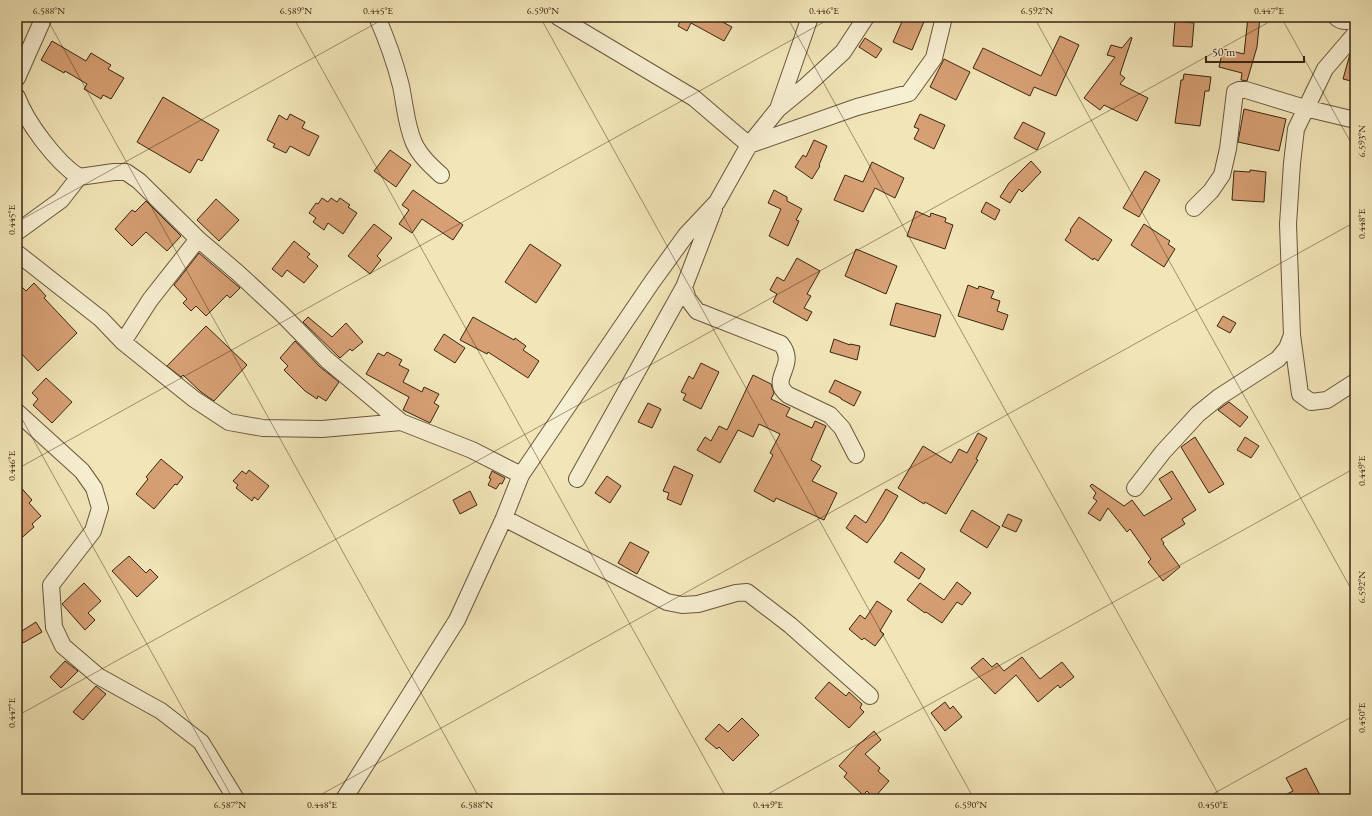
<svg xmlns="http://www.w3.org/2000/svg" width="1372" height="816" font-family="'EB Garamond',serif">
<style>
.building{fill:#d7a074;stroke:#3a2613}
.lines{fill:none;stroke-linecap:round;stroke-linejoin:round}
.minor-casing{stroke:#68563c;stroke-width:18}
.minor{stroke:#f7efd1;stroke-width:16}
.ticks{fill:none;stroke:#3a2613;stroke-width:1;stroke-opacity:0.45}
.neatline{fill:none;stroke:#3a2613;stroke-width:1.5}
.ticks-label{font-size:10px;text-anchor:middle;fill:#3a2613}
</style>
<rect width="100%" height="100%" fill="#f2e6b8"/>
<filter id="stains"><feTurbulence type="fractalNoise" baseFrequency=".005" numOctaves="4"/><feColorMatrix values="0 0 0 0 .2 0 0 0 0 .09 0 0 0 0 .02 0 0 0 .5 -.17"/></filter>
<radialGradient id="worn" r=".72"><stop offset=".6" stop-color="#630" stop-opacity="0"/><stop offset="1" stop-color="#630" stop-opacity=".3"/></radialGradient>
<path class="building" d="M681,17h32l19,10 -8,14 -33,-18 -4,8 -9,-5 4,-8z
M904,17h22l-14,33 -19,-8z
M1248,17h12l-3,30 -10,34 -6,-1 1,-7 -23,-6 4,-18 21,5z
M1175,21l19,2 -2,24 -19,-1z
M1060,36l19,9 -23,51 -22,-9 -4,9 -57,-28 10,-20 58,28z
M1131,37l1,1 -12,36 5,4 -5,6 28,14 -11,23 -33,-16 -4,5 -16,-12 31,-41 -8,-2 4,-10 11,3z
M865,38l17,11 -6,9 -17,-11z
M52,41l34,20 5,-8 20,12 -3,4 16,9 -13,21 -8,-4 -2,4 -17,-10 3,-5 -22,-13 -1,2 -23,-13z
M1355,49v33l-12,-3 7,-25z
M944,59l26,13 -14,28 -26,-13z
M1184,74l27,3 -2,14h-4l-5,35 -25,-3 6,-43h2z
M163,97l56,33 -17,31 -4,-2 -8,14 -53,-31z
M1244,109l42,10 -7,32 -41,-9z
M290,114l15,8 -3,6 17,8 -10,20 -19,-10 -4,7 -13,-6 2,-3 -8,-4 12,-25 8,5z
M920,114l25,11 -11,24 -20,-10 5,-10 -5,-2z
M1023,122l22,11 -8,17 -23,-12z
M814,140l13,6 -8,19 1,1 -8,13 -17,-12 8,-12 3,2z
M390,150l21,15 -15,22 -22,-16z
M1031,161l10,11 -19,20 -3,-3 -9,14 -10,-6 9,-14z
M872,162l32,16 -9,20 -20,-10 -12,24 -29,-12 11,-25 18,7z
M1250,170l16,2 -2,30 -32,-2 2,-29 16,1z
M1145,171l15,9 -21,37 -16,-9z
M413,190l50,35 -10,15 -31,-21 -10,14 -13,-9 10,-14 -7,-5z
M774,190l13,7v4l15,8 -6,11 3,1 -11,25 -19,-10 12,-27 -13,-6z
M322,198l6,4 3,-4 6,4 3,-4 10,7 -2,2 9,6 -14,21 -15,-11 -4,7 -11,-8 3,-4 -7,-5 7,-10 2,1z
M216,199l23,21 -20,21 -22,-21z
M146,201l35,35 -14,15 -21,-19 -14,14 -17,-17 17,-19 3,2z
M986,202l14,8 -5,10 -14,-8z
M916,211l14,6 1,-4 15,5 -1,4 8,3 -8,24 -38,-13z
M1079,217l33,23 -14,21 -4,-3 -1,2 -28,-20 6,-9 -1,-1z
M374,224l18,14 -15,18 4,4 -11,14 -22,-18z
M1144,224l26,17 -2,3 7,5 -11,18 -33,-22z
M294,241l16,13 -3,3 11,9 -14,17 -17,-13 -5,7 -10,-8z
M530,244l31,21 -25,38 -31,-21z
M856,249l41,17 -11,28 -41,-18z
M199,253l41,35 -10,10 -3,-3 -21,21 -10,-10 -5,5 -8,-8 4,-4 -13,-14z
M797,258l23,13 -13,23 4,2 -7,12 8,4 -5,9 -34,-19 4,-8 -7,-4 7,-13 7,4z
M17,282l9,9 8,-8 12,13 -2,2 33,35 -39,38 -21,-22z
M968,285l10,4 1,-3 15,5 -3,7 9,3 -3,10 11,4 -5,15 -45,-14z
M896,303l45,12 -6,22 -45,-12z
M1223,316l13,7 -6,10 -13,-7z
M308,317l24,20 14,-14 17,19 -11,9 -2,-2 -10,9 -37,-36z
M473,317l41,23 1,-2 11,8 -3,4 16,11 -11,17 -40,-26 -1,2 -27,-14z
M206,326l41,39 -33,36 -13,-9 -18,-17 -2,2 -14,-11z
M444,334l21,14 -10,15 -21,-13z
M834,339l16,6v-1l10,2 -3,14 -27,-8z
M295,341l25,26 19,15 -13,19 -8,-5 -1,3 -12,-8 -21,-21 4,-4 -8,-8z
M387,352l15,8 -3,5 10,5 -6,12 19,10 2,-5 15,7 -5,9 5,3 -9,17 -27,-13 6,-13 -43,-23 12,-21 6,3z
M701,363l18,9 -18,37 -18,-9 3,-6 -5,-2 8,-16 4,3z
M753,375l18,9 3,9 -3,6 19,9 -4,8 26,12 3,-7 11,5 -15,34 10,6 -9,15 25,12 -13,27 -48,-22 -2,4 -20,-11 19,-36 -3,-2 10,-19 -21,-10 -6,13 -15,-7 -18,33 -23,-13 8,-13 6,4 8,-15 8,4z
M46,378l26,24 -20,21 -19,-18 5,-6 -6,-6z
M835,380l26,12 -7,14 -13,-7v-1l-12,-6z
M1229,402l19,15 -8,10 -22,-17z
M648,403l13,6 -9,19 -14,-6z
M978,433l9,5 -11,21 2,1 -32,54 -21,-12 -1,2 -26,-16 25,-42 28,17 8,-14 8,4z
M1195,437l29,47 -15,9 -28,-46z
M1245,437l14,9 -8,12 -14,-8z
M161,459l22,18 -6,8 -2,-1 -21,25 -18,-15 12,-15 -2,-2z
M674,466l19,9 -12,30 -14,-6 2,-6 -6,-2z
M249,470l20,16 -11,14 -4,-3 -2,4 -16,-13 2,-3 -5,-4 9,-10 4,3z
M492,471l13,7 -3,6 -2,-1 -4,6 -8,-4 3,-6 -2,-1z
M1172,471l24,39 -14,9 3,5 -24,15 3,4 -1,1 17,23 -17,14 -15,-19 3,-3 -21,-30 -3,3 -19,-24 -8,13 -12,-8 9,-12 -4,-3 3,-5 -6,-7 2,-2 32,22 8,-6 12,16 28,-17 -13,-20z
M607,476l14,10 -11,17 -15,-10z
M17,483l15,17 -3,3 12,13 -9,8 2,3 -17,15z
M886,489l12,7 -15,25 -16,22 -21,-15 9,-13 11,8z
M470,491l7,14 -17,9 -7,-14z
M972,510l28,17 -13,21 -27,-17z
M1008,514l14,6 -6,12 -14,-6z
M630,542l19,10 -12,22 -19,-11z
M901,552l24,17 -6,10 -25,-17z
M129,556l17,17 4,-4 8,8 -21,20 -25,-26z
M957,582l14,11 -9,12 -5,-3 -15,21 -16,-11 -1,1 -18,-13 13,-17 24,17z
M84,583l17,18 -13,12 7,7 -10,10 -23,-26z
M877,601l15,10 -12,20 4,3 -9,12 -11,-8 -2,2 -13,-11 11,-14 5,4z
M36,622l6,10 -19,11 -6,-9z
M1022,657l18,22 22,-17 12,15 -14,11 -2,-3 -20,17 -22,-27 -21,19 -24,-26 12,-10 9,9 5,-4 7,8z
M65,661l13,10 -17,17 -11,-11z
M829,682l17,14 3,-4 13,12 -2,4 4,4 -15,16 -34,-30z
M96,686l10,8 -23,26 -10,-8z
M945,702l5,7 3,-3 9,11 -17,14 -14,-18z
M742,718l17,17 -26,26 -14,-14 -2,2 -12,-10 14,-15 9,8z
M874,731l7,9 -16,14 15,14 -2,3 11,10 -15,17 -7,-7 -4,4 -19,-18 3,-4 -8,-7 18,-20z
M1306,768l16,31h-45l16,-8 -7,-13z"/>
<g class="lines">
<defs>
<path id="minor" d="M377,17c10,23 18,45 24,69 4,19 5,39 13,57 6,13 17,23 27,32
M558,17l136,81 55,47
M1336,17c6,6 12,4 19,2
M17,78l27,-61
M17,97c10,26 39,65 62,80l35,-5h12l13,9 59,58 40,34 43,40 46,47 74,62 71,28 49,25
M778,109l32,-92
M749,145l108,-38 52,-14 25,-35 9,-37
M1194,208l17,-17 11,-16 6,-26 7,-57 4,-2h7l59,18 50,12
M17,232l44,-32 18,-23
M17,253l84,66 22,23 71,57 35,23 34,6 59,1 79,-7
M684,287l4,12 9,12 84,33c18,22 -14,35 7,51l42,20 12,13 14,27
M1292,335l8,59 11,8 16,-2 28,-18
M123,342l27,-42 48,-61
M17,412l65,59 12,17 6,20 -7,23 -42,54 3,42 9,19 35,30 63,35 40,31 35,57
M577,479l107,-192 30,-78
M1135,488l28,-36 35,-38 21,-17 59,-38 9,-11 5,-13 -4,-111 4,-61 4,-34 29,-60 30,-35
M504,518l163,84 15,3 16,-1 38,-11 11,-1 43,33 80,71
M344,799l113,-179 47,-102 17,-43 131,-193 34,-47 31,-33 32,-57 29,-36 28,-23 37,-34 23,-35"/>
</defs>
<use href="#minor" class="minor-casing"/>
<use href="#minor" class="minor"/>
</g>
<path class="ticks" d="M46,17l434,782M293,17l434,782M540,17l434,782M787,17l434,782M1034,17l321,579M1281,17l74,133M17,222l370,-205M17,410l216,389M17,469l816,-452M17,716l1261,-699M313,799l1042,-577M759,799l596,-331M1204,799l151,-84"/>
<rect width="1372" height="816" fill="none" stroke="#f2e6b8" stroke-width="44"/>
<path d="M1206 56v6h98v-6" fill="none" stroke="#3a2613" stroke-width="2"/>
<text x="1212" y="56" font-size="12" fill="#3a2613" stroke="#f7efd1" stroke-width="3" paint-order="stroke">50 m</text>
<rect x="22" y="22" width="1328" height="772" class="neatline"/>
<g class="ticks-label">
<text x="49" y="14">6.588°N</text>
<text x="296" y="14">6.589°N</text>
<text x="378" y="14">0.445°E</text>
<text x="543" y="14">6.590°N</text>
<text x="824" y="14">0.446°E</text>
<text x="1037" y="14">6.592°N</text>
<text x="1269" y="14">0.447°E</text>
<text transform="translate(1361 141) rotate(-90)" y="4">6.593°N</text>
<text transform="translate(11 220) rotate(-90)" y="4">0.445°E</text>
<text transform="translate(1361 224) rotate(-90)" y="4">0.448°E</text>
<text transform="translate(11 466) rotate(-90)" y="4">0.446°E</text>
<text transform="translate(1361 471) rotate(-90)" y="4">0.449°E</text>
<text transform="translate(1361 587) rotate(-90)" y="4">6.592°N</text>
<text transform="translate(11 713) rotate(-90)" y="4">0.447°E</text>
<text transform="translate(1361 718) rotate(-90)" y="4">0.450°E</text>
<text x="230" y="808">6.587°N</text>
<text x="322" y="808">0.448°E</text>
<text x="477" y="808">6.588°N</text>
<text x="768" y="808">0.449°E</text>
<text x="971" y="808">6.590°N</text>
<text x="1213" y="808">0.450°E</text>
</g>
<rect width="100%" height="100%" filter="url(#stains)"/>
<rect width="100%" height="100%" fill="url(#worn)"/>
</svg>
